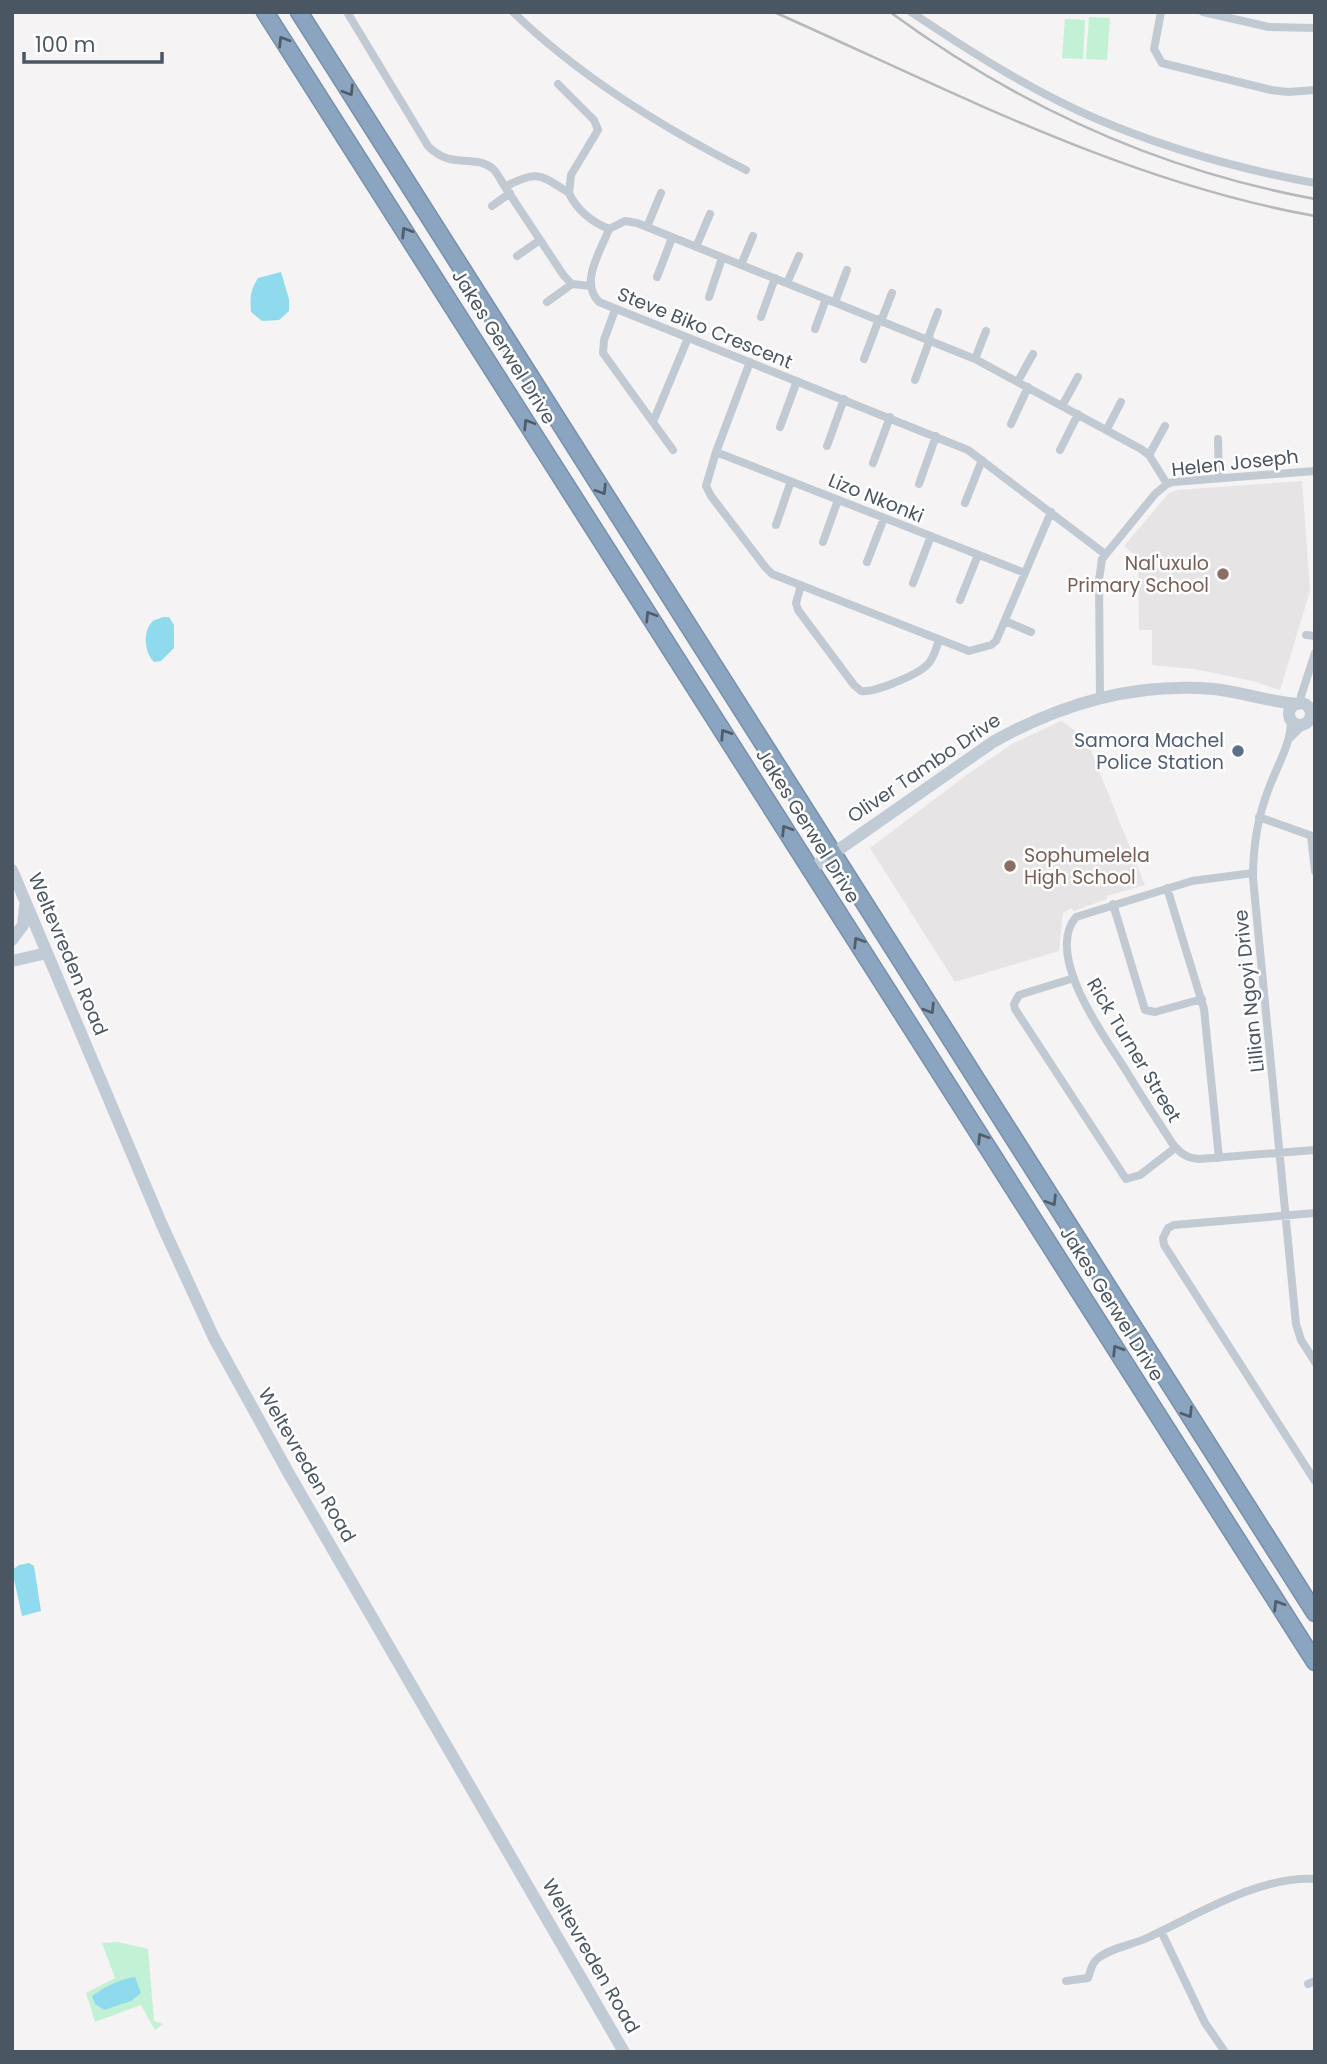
<svg xmlns="http://www.w3.org/2000/svg" width="1327" height="2064" font-family="Poppins,sans-serif">
<style>
.education{fill:#e6e4e5}
.green{fill:#c3f1d5}
.water{fill:#90daee}
.lines{fill:none;stroke-linecap:round;stroke-linejoin:round}
.highway-casing{stroke:#7690ad;stroke-width:19}
.street{stroke:#c1cad2;stroke-width:8}
.secondary{stroke:#c1cbd6;stroke-width:12}
.highway{stroke:#8ba5c1;stroke-width:16}
.rail{stroke:#b5b8bd;stroke-width:2.5}
.oneway{stroke:#505e6b}
.education-dot{fill:#8d6e63;stroke:#fff;stroke-width:2.5}
.service-dot{fill:#5c6f8a;stroke:#fff;stroke-width:2.5}
.labels{text-anchor:middle;dominant-baseline:central;stroke-width:5;stroke-linejoin:round;paint-order:stroke}
.street-label{font-size:19px;fill:#4a5661;stroke:#fff}
.education-label{font-size:19px;fill:#785e54;stroke:#fff;text-anchor:end}
.service-label{font-size:19px;fill:#4e5e75;stroke:#fff;text-anchor:end}
</style>
<rect width="100%" height="100%" fill="#f5f3f3"/>
<path class="education" d="M1302,481l8,110 -30,99 -27,-9 -59,-12 -42,-4v-35h-13l-1,-72 -14,-12 45,-53 8,-3z
M1061,721l25,17 59,147 -38,11v3l-33,12 -3,-3 -8,5 -4,38 -104,31 -85,-134 98,-74 44,-30z"/>
<path class="green" d="M1089,17l21,1 -3,42 -21,-1z
M1065,19l20,1 -2,39 -21,-1z
M118,1942l30,7 6,72 9,3 -8,6 -14,-25 -46,17 -9,-29 29,-15 -13,-35z"/>
<path class="water" d="M281,272l8,27v12l-10,9 -17,1 -11,-9c-1,-13 -1,-22 7,-34z
M163,617h6l5,8v23l-13,13 -7,1c-9,-8 -12,-30 -2,-40 3,-3 7,-3 11,-5z
M29,1563l5,3 7,45 -19,5 -10,-46 7,-5z
M135,1977l6,16 -10,8 -27,9 -9,-6 -3,-8c12,-9 28,-17 43,-19z"/>
<g class="lines">
<defs>
<path id="highway" d="M265,12l1050,1650
M299,12l1016,1601"/>
</defs>
<use href="#highway" class="highway-casing"/>
<path class="street" d="M347,12l81,134c23,24 46,8 64,22 6,5 9,13 13,19
M513,12c67,65 150,116 233,158
M911,12c57,38 116,76 179,104 71,31 149,53 225,67
M1161,12l-7,37 8,14 109,27 17,2 27,-2
M1203,12l66,15 46,1
M558,84l36,36 4,10 -27,45 -2,18c8,17 23,29 40,36
M569,193c-28,-18 -32,-24 -64,-6l59,89 8,8 18,2
M492,206l18,-13
M647,227l14,-34
M696,247l14,-33
M517,256l23,-16
M741,265l12,-29
M657,277l15,-39
M787,283l12,-27
M709,297l13,-39
M547,302l25,-18
M835,302l12,-32
M615,310l-11,30 -1,13 70,97
M761,317l14,-39
M881,321l11,-28
M815,329l11,-30
M928,338l10,-26
M864,359l15,-40
M975,359l11,-28
M750,362l-34,90 -10,34 5,10 55,72 6,6 197,77 22,-6 5,-4 55,-129
M915,380l15,-41
M1018,381l15,-27
M1062,406l16,-29
M653,422l35,-84
M1011,424l17,-37
M780,427l17,-46
M1107,429l14,-27
M1218,439l1,39
M827,446l17,-47
M1060,450l18,-36
M716,452l309,121
M1149,455l16,-29
M873,463l17,-46
M919,484l17,-48
M965,503l17,-43
M776,525l15,-44
M823,542l15,-42
M1105,554l-137,-104 -369,-148c-20,-20 2,-51 10,-73l16,-8 12,2 338,136 166,90 8,6 18,29
M867,562l17,-44
M913,583l18,-47
M801,585l-5,18 2,7 56,75 7,6c13,2 56,-16 66,-26 7,-6 9,-17 12,-25
M960,600l18,-45
M1005,621l26,11
M1306,635l9,1
M1301,696l14,-43
M1100,697l-1,-117 3,-21 53,-65 12,-10 6,-2 142,-11
M1291,721c0,23 -14,45 -22,67 -12,30 -16,58 -16,90l43,446 5,16 14,22
M1290,738l13,-13
M1259,817l56,20
M1311,836l4,35
M1253,873l-61,8 -116,36c-32,38 28,119 49,152 15,25 31,49 47,74 8,10 14,15 27,16l116,-9
M1167,888l37,121 15,149
M1113,904l32,106 10,2 47,-13
M1074,978l-55,17 -5,9 1,5 111,170 14,-4 35,-27
M1315,1213l-141,12 -6,3 -5,10 1,7 151,236
M1161,1931l44,92 20,29
M1066,1981l22,-3c3,-7 3,-14 9,-19 13,-11 35,-14 50,-21 50,-23 111,-62 168,-59
M1308,1984l7,-3"/>
<path class="secondary" d="M1289 714a11 11 0 1 1 22 0a11 11 0 1 1-22 0Z
M811,869l182,-127c69,-39 142,-60 221,-53 28,3 55,13 84,15
M12,870l150,355 52,113 75,136 335,578
M12,940l11,-15 2,-19
M12,961l35,-8"/>
<use href="#highway" class="highway"/>
<path class="rail" d="M774,12c176,78 350,170 541,204
M890,12c128,94 268,158 425,187"/>
</g>
<defs><path id="oneway-chevron" d="M-2-3.5L2.5 0L-2 3.5" fill="none" stroke-width="1.6" stroke-linecap="round" stroke-linejoin="round" transform="scale(1.75)"/></defs>
<g class="oneway">
<use href="#oneway-chevron" transform="translate(283 41) rotate(-122)"/>
<use href="#oneway-chevron" transform="translate(349 91) rotate(58)"/>
<use href="#oneway-chevron" transform="translate(406 232) rotate(-122)"/>
<use href="#oneway-chevron" transform="translate(528 424) rotate(-122)"/>
<use href="#oneway-chevron" transform="translate(602 490) rotate(58)"/>
<use href="#oneway-chevron" transform="translate(650 616) rotate(-122)"/>
<use href="#oneway-chevron" transform="translate(725 734) rotate(-123)"/>
<use href="#oneway-chevron" transform="translate(786 830) rotate(-122)"/>
<use href="#oneway-chevron" transform="translate(858 942) rotate(-122)"/>
<use href="#oneway-chevron" transform="translate(930 1009) rotate(58)"/>
<use href="#oneway-chevron" transform="translate(982 1138) rotate(-122)"/>
<use href="#oneway-chevron" transform="translate(1052 1201) rotate(58)"/>
<use href="#oneway-chevron" transform="translate(1117 1350) rotate(-122)"/>
<use href="#oneway-chevron" transform="translate(1188 1413) rotate(58)"/>
<use href="#oneway-chevron" transform="translate(1278 1605) rotate(-122)"/>
</g>
<g class="education-dot">
<circle cx="1223" cy="574" r="7"/>
<circle cx="1010" cy="866" r="7"/>
</g>
<circle class="service-dot" cx="1238" cy="751" r="7"/>
<g class="labels">
<g class="street-label">
<text transform="translate(705 328) rotate(22)">Steve Biko Crescent</text>
<text transform="translate(504 347) rotate(58)">Jakes Gerwel Drive</text>
<text transform="translate(1235 463) rotate(-6)">Helen Joseph</text>
<text transform="translate(876 498) rotate(22)">Lizo Nkonki</text>
<text transform="translate(924 768) rotate(-34)">Oliver Tambo Drive</text>
<text transform="translate(808 826) rotate(58)">Jakes Gerwel Drive</text>
<text transform="translate(68 954) rotate(67)">Weltevreden Road</text>
<text transform="translate(1249 991) rotate(-96)">Lillian Ngoyi Drive</text>
<text transform="translate(1134 1050) rotate(59)">Rick Turner Street</text>
<text transform="translate(1112 1304) rotate(58)">Jakes Gerwel Drive</text>
<text transform="translate(307 1465) rotate(60)">Weltevreden Road</text>
<text transform="translate(591 1956) rotate(60)">Weltevreden Road</text>
</g>
<g class="education-label">
<text x="1209" y="563">Nal'uxulo<tspan x="1209" dy="22">Primary School</tspan></text>
<text x="1024" y="855" text-anchor="start">Sophumelela<tspan x="1024" dy="22">High School</tspan></text>
</g>
<g class="service-label">
<text x="1224" y="740">Samora Machel<tspan x="1224" dy="22">Police Station</tspan></text>
</g>
</g>
<rect width="1327" height="2064" fill="none" stroke="#4a5661" stroke-width="28"/>
<path d="M24 52v10h138v-10" fill="none" stroke="#4a5661" stroke-width="3.5"/>
<text x="35" y="52" font-size="21" fill="#4a5661" stroke="#ffffff" stroke-width="5" paint-order="stroke">100 m</text>
</svg>
